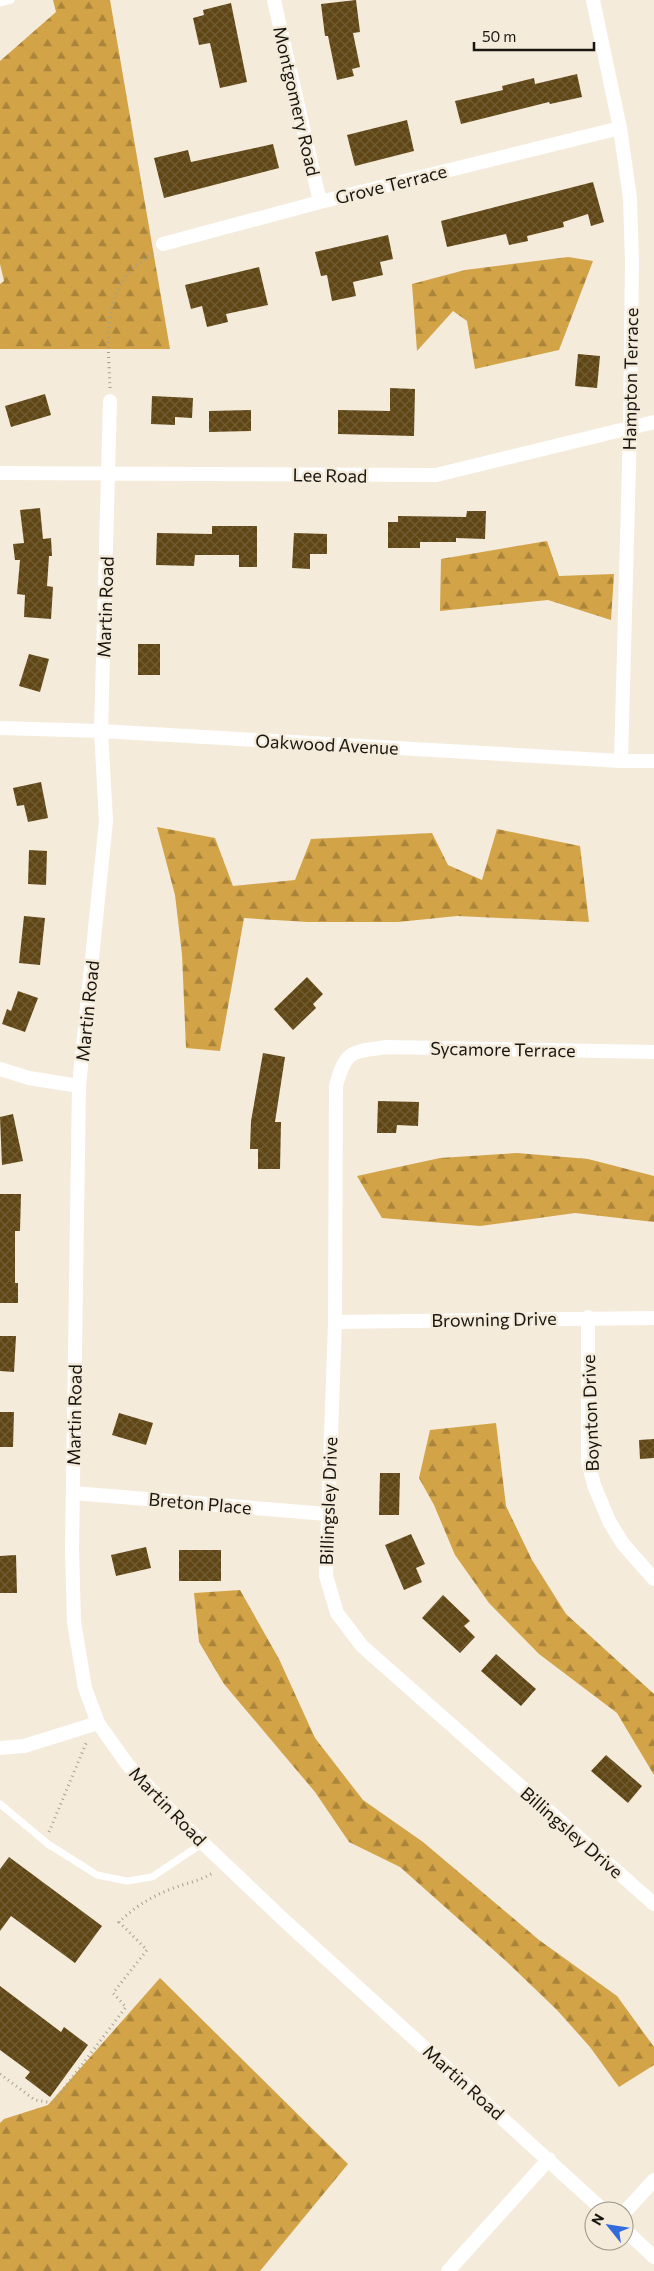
<svg xmlns="http://www.w3.org/2000/svg" width="654" height="2271" font-family="Commissioner,sans-serif">
<style>
.forest{fill:url(#forest-firs)}
.building{fill:url(#building-cross-hatch)}
.lines{fill:none;stroke-linecap:round;stroke-linejoin:round}
.path{stroke:#a59e92;stroke-width:3;stroke-dasharray:1 4;stroke-linecap:butt}
.lane{stroke:#fff;stroke-width:7}
.street{stroke:#fff;stroke-width:14}
.labels{text-anchor:middle;dominant-baseline:central;stroke-width:5;stroke-linejoin:round;paint-order:stroke}
.street-label{font-size:18px;fill:#191610;stroke:#f4ebdb}
</style>
<defs>
<pattern id="forest-firs" width="22" height="20" patternUnits="userSpaceOnUse" patternTransform="scale(1.25)"><rect width="22" height="20" fill="#d2a347"/><path d="M5 1l3.5 6h-7zM16 11l3.5 6h-7z" fill="#aa843a"/></pattern>
<pattern id="building-cross-hatch" width="8" height="8" patternUnits="userSpaceOnUse" patternTransform="scale(1.25)"><rect width="8" height="8" fill="#5f4614"/><path d="M0 0l8 8M0 8l8-8" fill="none" stroke="#715d35"/></pattern>
</defs>
<rect width="100%" height="100%" fill="#f4ebdb"/>
<path class="forest" d="M53,0h57l60,349h-170v-65l4,-3 -4,-17v-203l56,-49z
M568,257l25,4 -34,89 -84,19 -8,-48 -14,-10 -36,40 -5,-67 53,-14z
M547,541l12,35 55,-2 -3,46 -63,-20 -108,11 1,-52z
M157,827l58,11 18,48 62,-6 16,-41 121,-6 16,32 34,15 15,-51 83,17 9,76 -132,-6 -59,6h-90l-64,-4 -24,133 -34,-3 -4,-94 -7,-59z
M517,1153l71,6 66,17v46l-79,-9 -95,13 -98,-8 -25,-42 83,-18z
M496,1423l10,83 26,54 34,54 88,80v81l-37,-62 -78,-59 -50,-51 -34,-48 -21,-50 -15,-27 11,-48z
M240,1590l39,69 36,79 48,62 60,42 116,98 78,56 37,51v18l-35,22 -29,-40 -33,-37 -50,-48 -107,-95 -51,-25 -34,-50 -91,-108 -25,-42 -5,-49z
M160,1978l188,186 -88,107h-260v-148l4,-4 44,-14z"/>
<path class="building" d="M356,0l4,32 -7,1 7,34 -8,2 2,7 -17,4 -9,-44h-3l-4,-32z
M231,3l16,79 -27,6 -10,-45 -11,2 -6,-27 11,-3 -1,-5z
M577,74l5,23 -32,7 -1,-2 -88,22 -6,-23 48,-11 -1,-4 32,-8 1,6z
M407,120l7,31 -59,15 -8,-31z
M273,144l6,24 -115,30 -10,-40 34,-8 3,12z
M593,182l11,40 -13,4 -3,-12 -25,8 1,5 -37,9 1,5 -19,4 -3,-11 -59,13 -6,-26z
M388,235l5,24 -13,3 3,13 -30,7 3,14 -24,5 -5,-26 -6,1 -6,-24z
M259,267l9,38 -42,9 2,8 -21,5 -5,-21 -11,3 -6,-24z
M578,354l22,2 -3,32 -22,-2z
M390,388l25,1 -1,47 -76,-2v-24l52,1z
M45,394l6,21 -40,12 -6,-21z
M152,396l41,2 -1,20 -17,-1v8l-24,-1z
M251,410v21l-42,1v-21z
M40,508l3,31 8,-1 1,18h-3l-2,30 6,1 -2,32 -27,-2 1,-22 -8,-1 3,-34h-5l-2,-16 11,-1 -4,-33z
M467,511h19l-1,28 -29,-1v4h-36v6h-32v-26h10v-6l68,1z
M212,526h45v41h-18v-12h-44l-1,11 -38,-1 1,-32 55,1z
M294,533l33,1v20h-17v15l-18,-1z
M138,644h22v31h-22z
M29,654l20,5 -9,33 -21,-6z
M41,782l7,36 -20,4 -4,-17 -7,1 -4,-18z
M29,850l18,1 -1,34 -18,-1z
M24,916l21,2 -5,47 -21,-2z
M307,977l16,17 -10,10 3,4 -23,22 -19,-21z
M18,991l20,7 -13,34 -23,-8 5,-15 4,2z
M263,1053l22,4 -10,65h6l-1,47h-22v-20h-8l1,-28z
M378,1101l41,1 -1,24 -21,-1 -1,8h-19z
M13,1114l10,47 -21,4 -2,-48z
M0,1194h21l-1,37h-5v52h3v20h-18z
M0,1336h16l-2,36 -14,-1z
M0,1412h14l-1,35h-13z
M119,1413l34,10 -7,22 -34,-10z
M654,1439v19l-14,1 -1,-19z
M380,1473h20l-1,42h-20z
M411,1534l14,30 -9,4 6,14 -18,8 -19,-45z
M146,1547l5,21 -35,8 -5,-21z
M179,1550h42v31h-42z
M16,1555l1,38h-17v-37z
M443,1595l27,26 -6,5 11,11 -15,16 -38,-35z
M496,1654l40,35 -15,17 -40,-35z
M606,1755l36,31 -14,17 -37,-32z
M9,1857l93,69 -27,37 -64,-47 -11,15v-62z
M0,1986l61,46 3,-5 24,18 -38,52 -25,-19 5,-6 -30,-22z"/>
<g class="lines">
<path class="path" d="M110,388c-1,-34 -7,-76 12,-106 8,-12 20,-21 31,-30
M49,1832l38,-91
M0,2074l35,26 18,3 73,-96 -13,-14 34,-43 -28,-28c16,-15 31,-25 52,-33 15,-6 30,-8 43,-17"/>
<path class="lane" d="M0,3l11,-3
M0,1804l48,40 49,31 30,6 25,-4 51,-34"/>
<path class="street" d="M274,0l46,202
M593,0l27,128 10,70 2,64 -2,166 -9,333
M163,244l157,-42 300,-74
M110,401l-9,330 5,90 -27,265 -7,464 2,72 11,66 13,35 30,42 56,60 102,97 318,289
M0,473l436,2 218,-53
M0,728l101,3 520,30h33
M654,1052l-267,-5c-35,5 -41,2 -51,39l-1,236 -9,254 11,37 25,33 292,258
M0,1069l29,9 50,8
M588,1317v144l6,24 15,36 14,23 31,35
M335,1322l319,-4
M73,1493l254,21
M0,1748l24,-2 74,-23
M624,2213l30,-33
M624,2229l30,28
M448,2271l101,-112"/>
</g>
<g class="labels">
<g class="street-label">
<text transform="translate(297 101) rotate(77)">Montgomery Road</text>
<text transform="translate(391 184) rotate(-14)">Grove Terrace</text>
<text transform="translate(630 379) rotate(-89)">Hampton Terrace</text>
<text transform="translate(330 475) rotate(1)">Lee Road</text>
<text transform="translate(105 607) rotate(-88)">Martin Road</text>
<text transform="translate(327 744) rotate(3)">Oakwood Avenue</text>
<text transform="translate(87 1011) rotate(-84)">Martin Road</text>
<text transform="translate(503 1049) rotate(1)">Sycamore Terrace</text>
<text transform="translate(494 1319) rotate(-1)">Browning Drive</text>
<text transform="translate(590 1413) rotate(-92)">Boynton Drive</text>
<text transform="translate(74 1415) rotate(-89)">Martin Road</text>
<text transform="translate(328 1501) rotate(-88)">Billingsley Drive</text>
<text transform="translate(200 1503) rotate(5)">Breton Place</text>
<text transform="translate(168 1806) rotate(46)">Martin Road</text>
<text transform="translate(572 1832) rotate(41)">Billingsley Drive</text>
<text transform="translate(464 2082) rotate(42)">Martin Road</text>
</g>
</g>
<g transform="translate(609 2226) rotate(300)"><circle r="24" fill="#f4ebdb" stroke="#9c968a"/>
<path d="M0-4L9 19L0 12L-9 19Z" fill="#326cdb"/>
<text y="-8" font-size="14" font-weight="bold" text-anchor="middle" fill="#191610">N</text>
</g>
<path d="M474 42v8h120v-8" fill="none" stroke="#191610" stroke-width="2.5"/>
<text x="482" y="42" font-size="15" fill="#191610" stroke="#f4ebdb" stroke-width="4" paint-order="stroke">50 m</text>
</svg>
